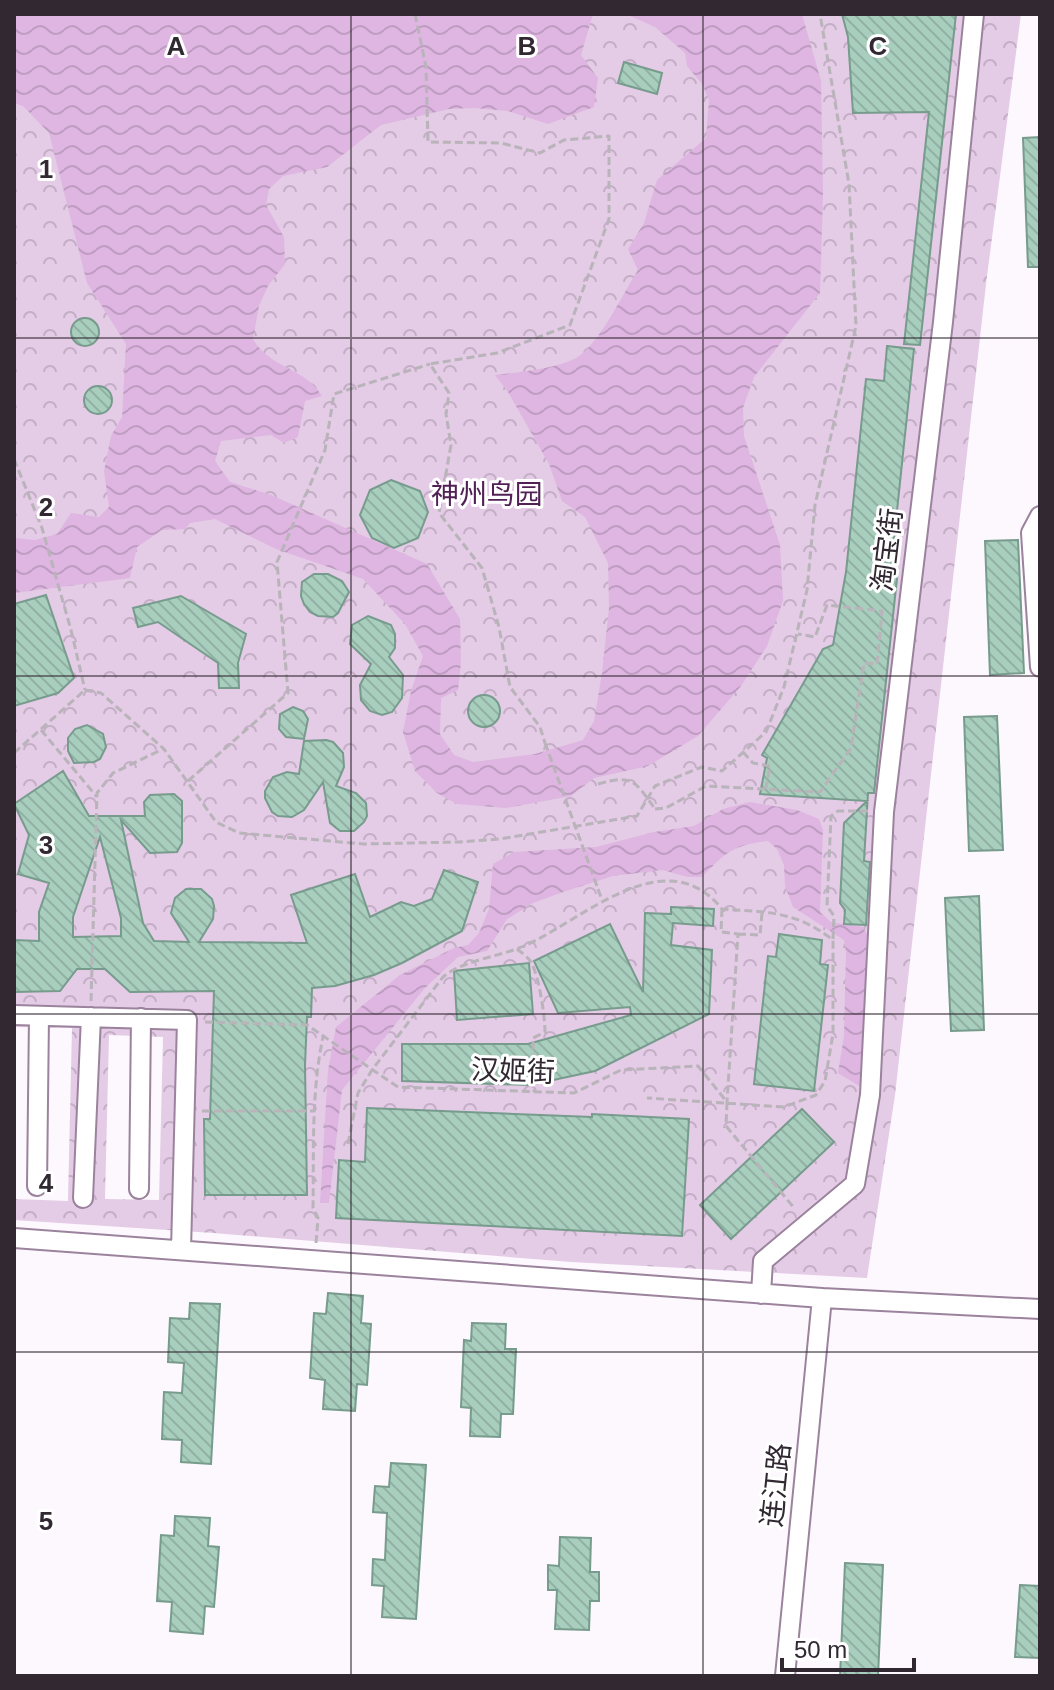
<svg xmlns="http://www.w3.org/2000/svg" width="1054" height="1690" font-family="Arial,'Noto Sans SC',sans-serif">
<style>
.park{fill:url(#park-crowns);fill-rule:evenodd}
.water{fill:url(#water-waves)}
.building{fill:url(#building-back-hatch);stroke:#779b8c;stroke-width:2;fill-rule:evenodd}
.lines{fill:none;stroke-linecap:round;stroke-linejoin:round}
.minor-casing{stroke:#9b839d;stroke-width:22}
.path{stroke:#b9b3ba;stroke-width:3;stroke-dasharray:8 4;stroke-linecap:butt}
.minor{stroke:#fff;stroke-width:18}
.path-bridge{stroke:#b9b3ba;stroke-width:3;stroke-dasharray:8 4;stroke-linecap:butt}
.grid{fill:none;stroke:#312832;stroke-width:2;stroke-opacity:0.55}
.labels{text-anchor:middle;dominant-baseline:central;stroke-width:6;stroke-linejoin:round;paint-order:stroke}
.park-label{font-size:28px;fill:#512156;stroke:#fff}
.street-label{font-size:28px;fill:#312832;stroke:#fff}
.grid-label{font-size:26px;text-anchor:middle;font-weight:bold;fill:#312832;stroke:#fff;stroke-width:6;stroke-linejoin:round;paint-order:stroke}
</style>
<defs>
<pattern id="park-crowns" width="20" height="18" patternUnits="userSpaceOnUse" patternTransform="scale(2)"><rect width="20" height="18" fill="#e4cbe6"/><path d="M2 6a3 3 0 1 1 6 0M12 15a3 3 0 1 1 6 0" fill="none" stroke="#c4aec6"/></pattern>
<pattern id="water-waves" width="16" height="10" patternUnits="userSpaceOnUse" patternTransform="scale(2)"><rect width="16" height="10" fill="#deb6e1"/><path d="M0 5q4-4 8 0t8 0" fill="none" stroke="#bf9cc2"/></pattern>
<pattern id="building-back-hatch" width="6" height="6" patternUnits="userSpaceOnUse" patternTransform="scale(2)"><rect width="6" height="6" fill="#a8cebe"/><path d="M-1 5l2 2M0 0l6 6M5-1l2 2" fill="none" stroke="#91b1a4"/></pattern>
</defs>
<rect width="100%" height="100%" fill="#fdf8fd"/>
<path class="park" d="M14,14h1007l-35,270 -91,811 -28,183 -296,-16 -358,-29 -199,-13v-21l54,2 4,-173 -58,-1zM109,1035l54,2 -4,163 -54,-1z"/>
<path class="water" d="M18,14h575l-12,41 17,23 -4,29 -46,17 -40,-13 -33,-3 -26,1 -68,16 -54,42 -44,9 -14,13 -3,16 18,32 1,27 -17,22 -9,20 -6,33c16,29 53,29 69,57l-17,5 -7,36 -14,6 -13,-8 -50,6 -6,20 15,21 41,13 156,69 33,55 1,43 -3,28 -17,8 -1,36 14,21 19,7 62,-8 48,-14 11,-19 8,-48 7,-65 -1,-45 -23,-46 -23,-16 -13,-37 -41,-72 -13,-17c24,-3 60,-6 81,-17 23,-13 47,-65 62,-88l-10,-21 16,-26 13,-43 49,-42 3,-38 -7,-16 -15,-18 -2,-13 -30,-26 -29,-13h176l19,67 2,114 -3,98 -66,84 -11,31 1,28 36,109 3,56 -16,45 -26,40 -43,50 -50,30 -54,12 -23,18 -65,12 -49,-4 -20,-11 -22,-22 -12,-39 8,-41 12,-35 -18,-32 -42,-45 -87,-30 -61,-30 -25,4 -5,6 -23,1 -25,17 -7,31 -116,15v-55l21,2 22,-6 14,-21 28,4 10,-10 -5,-36 7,-35 11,-19 4,-73 -39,-61 -38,-150 -26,-27 -9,-3v-83z
M750,802l47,8 22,9 4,11 -3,82 11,10 32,5 5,9 -4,153 -26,-16 6,-37 2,-84 -2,-12 -51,-33 -8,-21 -1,-21 -7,-16 -9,-8c-35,4 -42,11 -66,36h-14l-26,-7 -49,6 -50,16 -30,11 -26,16 -20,32 -29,6 -34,32 -82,101 -13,113h-9l8,-133 8,-43 64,-52 54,-27 14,-3 11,-12 10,-24 4,-45 21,-12 82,-5 58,-15 40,-6 29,-17z"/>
<path class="building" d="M842,14h114l-36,331 -16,-1 25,-232 -76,1 -5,-76z
M624,62l38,11 -5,21 -39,-11z
M1040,137v130h-12l-5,-129z
M71 332a14 14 0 1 1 28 0a14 14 0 1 1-28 0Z
M887,346l27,3 -23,219 7,1 -24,224h-6l-4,68 6,1 -4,63 -22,-1 1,-14 -5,-7 4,-80 23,-22 -107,-7 7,-36 -5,-3 61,-106 10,-4 13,-73 20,-193 18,2z
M84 400a14 14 0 1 1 28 0a14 14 0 1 1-28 0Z
M391,480l29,11 8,21 -10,26 -24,10 -22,-10 -12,-23 10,-25z
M1018,540l6,133 -34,2 -5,-134z
M314,574h14l14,7 7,11 -11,21 -5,4 -15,-1 -8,-4 -6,-8 -3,-8 1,-14z
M46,595l28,83 -16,15 -44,13v-102z
M181,596l65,38 -8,29 1,25h-20l-1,-25 -60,-41 -20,5 -5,-19z
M368,616l23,9 4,9v14l-6,9 14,18 -1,23 -10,14 -10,3 -12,-4 -9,-11 -1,-15 11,-21 -21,-20 2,-19z
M468 711a16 16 0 1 1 32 0a16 16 0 1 1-32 0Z
M293,707l10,4 5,8 -4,20 -18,-2 -7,-8 1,-15z
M997,716l6,134 -34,1 -5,-134z
M87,725l16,9 3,13 -6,12 -6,3 -20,1 -6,-12v-13l7,-9z
M326,740l7,2 10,11 1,14 -8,19 20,7 10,10 1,13 -3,6 -10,9h-14l-10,-8 -7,-41 -19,28 -12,7 -14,-1 -6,-4 -7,-14v-7l8,-14 14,-5 12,2 5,-33z
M63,771l26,45h56l-1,-14 6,-7 24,-1 8,7v42l-5,9 -27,1 -29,-33 22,103 11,18 35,1 -18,-29 4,-15 11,-9h15l11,10 2,7 -1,13 -14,23 108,1 -16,-48 64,-21 15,43 31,-15 13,4 18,-7 12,-29 34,12 -16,49 -60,32 -28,12 -39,11 -23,2 -1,29h-4l-2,48 2,130h-102l-1,-76h6l4,-128 -84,1 -25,-23h-28l-17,22 -46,1v-52l25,1v-29l10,-29 -31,-9 11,-39 -15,-31zM100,837l21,81v18l-48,1v-20z
M979,896l5,134 -33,1 -6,-133z
M671,907l43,2 -1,17 -40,-3 -2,22 41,5 -3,64 -114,57 -65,14 -128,-4v-37h126l103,-29 -1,-8 -72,6 -24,-52 76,-37 33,68 2,-79 26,1z
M779,934l43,6 -2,24 8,1 -14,126 -60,-7 14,-128 8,1z
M529,963l4,51 -76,6 -3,-49z
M367,1108l225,9v-3l97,5 -7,117 -346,-18 3,-58 26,2z
M802,1109l32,33 -103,97 -31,-34z
M328,1293l35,3 -2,27 10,1 -4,61 -10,-1 -2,27 -32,-2 2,-29 -15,-2 4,-65 12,1z
M190,1303l30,1 -9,160 -30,-2 1,-22 -20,-1 2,-47 18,1 2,-30 -16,-1 2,-44 19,1z
M472,1323l34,1 -1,25h11l-3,65h-12l-1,23 -30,-1 1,-28 -10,-1 3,-67 7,1z
M391,1463l35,2 -10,154 -34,-2 2,-31 -12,-1 1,-26 12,1 2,-47 -14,-1 2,-26 14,1z
M175,1516l35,2 -2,28 11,1 -5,60 -9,-1 -2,28 -33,-3 2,-29 -15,-1 4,-66 13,1z
M560,1537l31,1 -1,34h9v29h-9l-1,29 -34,-1 2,-39h-9v-25l11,1z
M845,1563l38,2 -5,111h-38z
M1020,1585l20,1v72l-25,-1z"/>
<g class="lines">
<defs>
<path id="minor" d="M1040,516l-9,17 9,134
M14,1015l173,5 -6,230
M37,1186l2,-170
M139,1189l2,-171
M83,1198l8,-181
M14,1238l808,60 218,11
M761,1294l2,-33 92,-77 15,-89 14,-283 59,-490 31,-308
M785,1676l37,-378"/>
</defs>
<use href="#minor" class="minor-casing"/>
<path class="path" d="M415,14l11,53 2,75 73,1 39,10 24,-13 45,-4v83l-39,106 -73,28 -67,11 19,29 -3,21 5,31 -12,68 43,55 17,59 11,60 30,40 5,16
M14,459l28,69 29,102 14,60
M85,690l16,3 63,56 52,73 23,11 125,11 95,-2 41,-3 137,-23 18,-30 47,-19 20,4 44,-39 18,-45 23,-97 8,-85 41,-179 -7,-142 -29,-170
M41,730l56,67
M743,752l10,11 17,3 -4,22
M14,753l71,-63
M188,781l100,-88 -11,-131 48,-112 9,-56 96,-30
M655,809l11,-1 40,-22 114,6 31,-44 13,-85 13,1 5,-53 -55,-6 -12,32 -17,-3
M598,889l4,11
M722,909l-1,23 17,2 -11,168
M738,934l22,1 2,-22
M833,939l1,-23 -7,-10 4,-90 7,-5h31
M517,949c5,4 11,8 14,13 8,14 14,54 14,70l-12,6 1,54
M91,1001l6,-208 16,-20 50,-24
M205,1022l102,3 91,62 176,6 47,-23 77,-4 29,36 -1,24 69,83
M202,1111h112
M348,1144l10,-51 14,-23 71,-93c20,-17 56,-20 81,-31 58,-25 141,-108 198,-37 45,3 74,2 111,31v94l-8,47 -9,14 -32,12 -137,-9
M316,1243l2,-25 -5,-10c1,-57 -2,-115 10,-171"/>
<use href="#minor" class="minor"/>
<path class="path-bridge" d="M545,743l53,146
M598,784c35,-10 37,-3 57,25"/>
</g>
<path class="grid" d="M351,14v1662M703,14v1662M14,338h1026M14,676h1026M14,1014h1026M14,1352h1026"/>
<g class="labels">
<g class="park-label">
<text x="487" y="494">神州鸟园</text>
</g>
<g class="street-label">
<text transform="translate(887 550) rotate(-83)">淘宝街</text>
<text transform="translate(513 1071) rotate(2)">汉姬街</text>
<text transform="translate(776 1485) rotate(-84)">连江路</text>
</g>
</g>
<g class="grid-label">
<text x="176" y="55">A</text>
<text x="527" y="55">B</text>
<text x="878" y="55">C</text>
<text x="46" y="178">1</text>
<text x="46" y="516">2</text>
<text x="46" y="854">3</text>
<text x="46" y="1192">4</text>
<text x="46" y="1530">5</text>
</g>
<rect width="1054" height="1690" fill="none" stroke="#312832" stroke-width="32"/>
<path d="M782 1658v12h132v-12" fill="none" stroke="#312832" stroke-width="4"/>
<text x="794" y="1658" font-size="24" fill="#312832" stroke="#ffffff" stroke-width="6" paint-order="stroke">50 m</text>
</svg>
